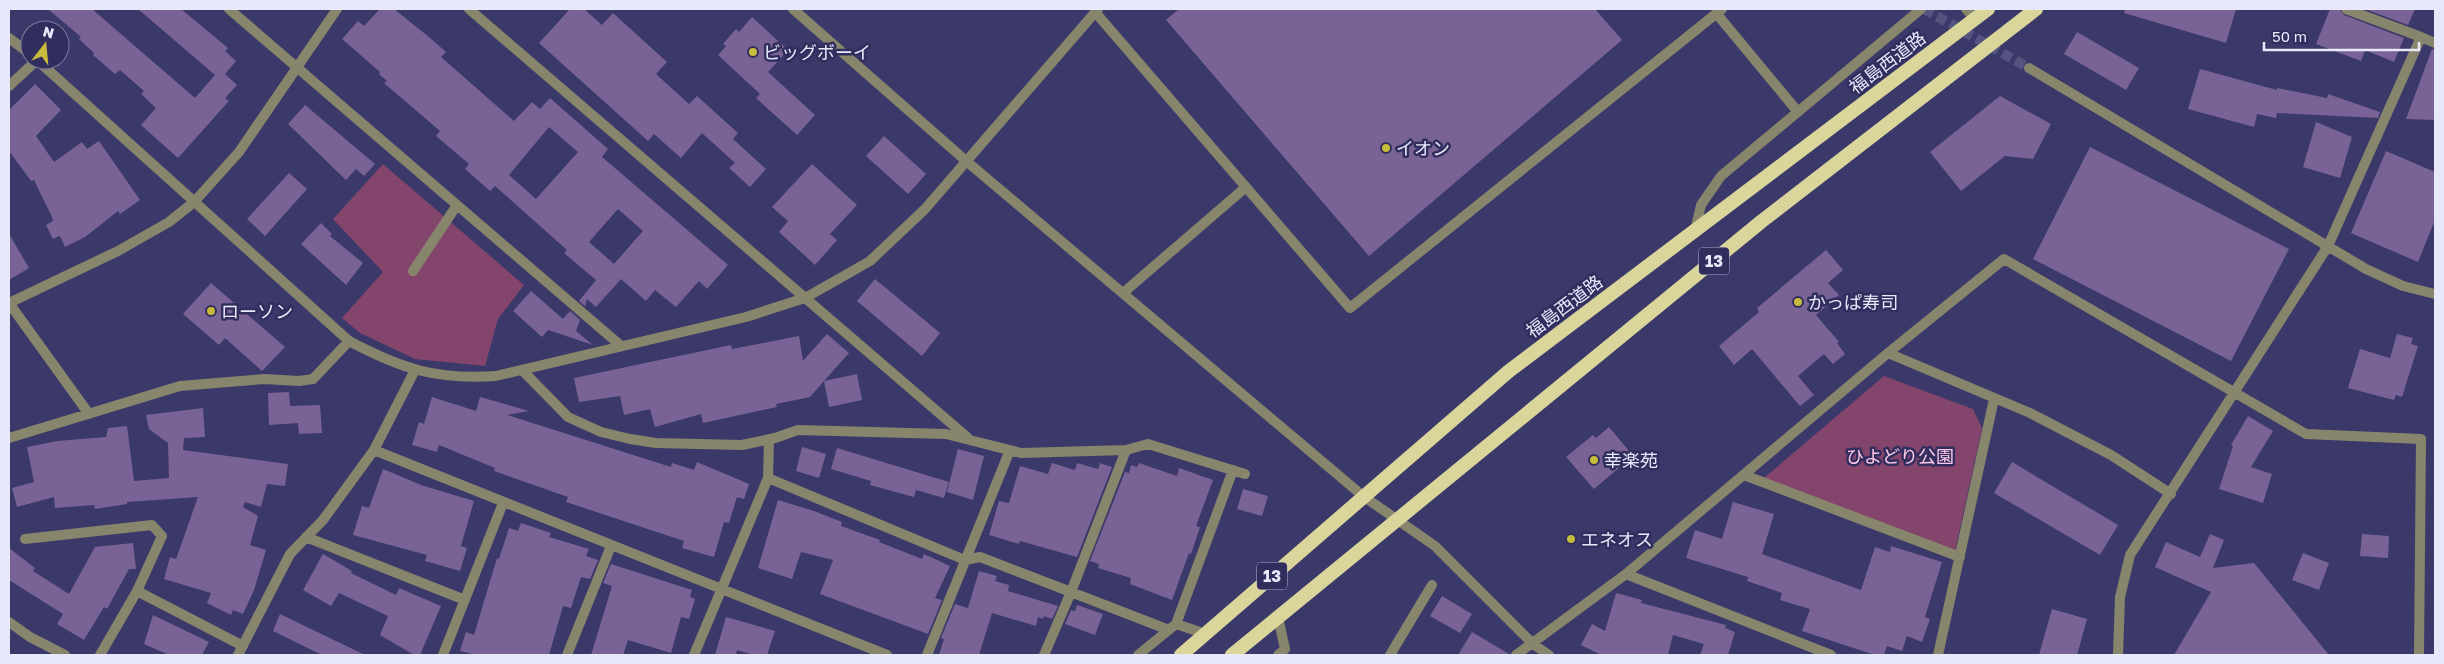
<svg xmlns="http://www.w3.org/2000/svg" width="2444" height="664" font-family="'Golos Text','Noto Sans JP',sans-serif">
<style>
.green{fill:#84456c}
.building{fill:#796396;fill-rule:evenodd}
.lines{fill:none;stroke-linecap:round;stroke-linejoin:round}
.minor-tunnel{stroke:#55537f;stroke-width:10;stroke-dasharray:10 5;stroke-linecap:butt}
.service{stroke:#87856b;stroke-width:10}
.minor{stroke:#87856b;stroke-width:10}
.tertiary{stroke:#87856b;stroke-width:10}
.trunk{stroke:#dad59b;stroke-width:14}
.poi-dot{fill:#c7bb3b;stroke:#312e5e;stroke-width:2}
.labels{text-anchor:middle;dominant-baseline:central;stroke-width:5;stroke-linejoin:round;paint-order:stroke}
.shield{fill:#312e5e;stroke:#b0b0cb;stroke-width:1}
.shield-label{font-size:16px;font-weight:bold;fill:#e7e8fa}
.poi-label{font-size:18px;fill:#e7e8fa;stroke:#312e5e;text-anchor:start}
.street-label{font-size:18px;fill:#e7e8fa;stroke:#312e5e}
.park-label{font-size:18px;fill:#fdc8e6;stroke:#312e5e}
</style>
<rect width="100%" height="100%" fill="#3b3969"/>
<path class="green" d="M383,164l141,121 -26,34 -13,47 -70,-7 -55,-26 -18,-15 41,-46 -50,-53z
M1884,376l89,33 9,19 -27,123 -191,-73z"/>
<path class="building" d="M48,9h44l103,89 20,-23 -77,-66h43l47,39 -3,3 11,10 -11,13 12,11 -12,13 4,3 -51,57 -37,-33 15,-17 -15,-14 3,-3 -24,-21 -5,4 -22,-19 1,-2 -15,-14 2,-2z
M380,9h14l35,28 17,15 -5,5 73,64 18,-19 8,7 10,-11 58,51 -6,8 126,108 -21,24 -8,-8 -23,26 -21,-17 -9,11 -25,-22 -25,28 -9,-8 -2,7 -6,-5 17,-21 -32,-27 3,-3 -72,-64 -5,5 -25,-22 4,-5 -33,-28 4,-5 -56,-48 3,-2 -8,-7 1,-2 -38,-33 16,-18 6,5zM549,127l29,25 -42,47 -27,-24zM618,209l25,22 -29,33 -25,-22z
M570,9h14l18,16 11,-12 54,49 -11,12 33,30 8,-8 41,37 -5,6 33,30 -16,18 -21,-19 6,-5 -33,-30 -21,25 -27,-24 -6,7 -109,-98z
M1179,9h416l27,31 -253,216 -203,-236z
M2125,9h111l-10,34 -102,-30z
M2330,9h9l5,6 60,23 -10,24 -29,-12 -4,11 -45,-17z
M2365,9h50l-7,16z
M752,17l36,33 -20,22 47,43 -18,20 -41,-37 4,-4 -42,-39 8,-9 -3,-2 13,-15 3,3z
M2077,32l62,36 -13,22 -62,-36z
M2432,49l3,1v70l-29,-1z
M2200,69l77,21v-2l50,10 1,-4 52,18 -2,6 -101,-5 -1,5 -19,-4 -3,13 -66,-18z
M35,84l26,26 -25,26 18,26 28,-20 5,7 12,-8 41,59 -20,14 -2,-3 -33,26 -20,10 -5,-11 -7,3 -7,-14 7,-4 -1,-4 -18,-37 -3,1 -22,-30v-41z
M2000,96l51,28 -18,35 -28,-3 -44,35 -31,-39z
M305,105l70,59 -11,12 -8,-7 -10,11 -58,-56z
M2316,122l36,15 -12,41 -37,-11z
M884,136l42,38 -18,20 -42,-38z
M2090,147l199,102 -58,112 -198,-102z
M2386,151l49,21v48l-17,42 -67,-29z
M812,164l45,41 -27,29 7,6 -22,25 -36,-33 9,-11 -16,-14z
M289,173l18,16 -42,47 -18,-17z
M321,223l11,11 -2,2 33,27 -17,22 -45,-41z
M9,234l20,34 -20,12z
M1826,250l17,20 -15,13 11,12 -23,20 23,27 -2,1 8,11 -12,10 -9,-10 -26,22 16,19 -14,11 -48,-57 -18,16 -15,-19 40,-34 -2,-4z
M875,279l65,54 -18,23 -65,-55z
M211,283l74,64 -23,24 -37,-33 -6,7 -36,-31z
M531,291l32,28 7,-8 10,9 -4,11 17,14 -45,-15 -6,7 -29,-26z
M827,334l22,19 -25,28 33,-7 5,26 -33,7 -5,-26 -14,16 -34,7 1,3 -74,16 -2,-9 -46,13 -5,-18 -26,6 -4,-19 -41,6 -5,-24 157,-33 1,4 67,-13 4,25z
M2397,334l16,4 -2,6 7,2 -16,51 -6,-2 -2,5 -46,-12 12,-39 30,9z
M289,392l1,14 30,-1 2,28 -23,1 -1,-11 -29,2 -1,-32z
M432,397l44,14 4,-14 49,14 -22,4 164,52 1,-4 22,7 3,-8 52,22 -5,15 -7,-2 -8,26 -5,-1 -10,35 -32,-9 2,-7 -118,-39 2,-5 -74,-26 1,-3 -56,-23 -2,7 -25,-7 7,-23 5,2z
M203,408l2,29 -21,1 -1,12 105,14 -3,22 -18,-2 -6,23 -16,-5 -2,5 15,9 -8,29 16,5 -12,40 -11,24 -10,-4 -2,5 -24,-12 4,-10 -47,-14 6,-22 6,2 22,-62 -71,5v2l-32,5 -1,-4 -39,3 -1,-11 -37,10 -5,-19 22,-6 -7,-35 30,-6 49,-4 2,-9 19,-2 7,55 35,-3 -1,-35 -19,-14 -3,-14z
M2248,416l25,15 -22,36 21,7 -9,29 -44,-14 14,-43 -2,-1z
M1609,427l21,25 -13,11 3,4 -26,22 -28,-32 27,-22 3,3z
M802,447l24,7 -7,24 -23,-7z
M837,448l112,34 -5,16 -28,-8 -2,7 -44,-12 1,-4 -40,-12z
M958,449l26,7 -11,44 -26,-8z
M2012,462l106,63 -18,30 -106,-62z
M1052,463l23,7 2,-7 21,6 2,-6 12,4 -35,90 -57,-16 -1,3 -30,-9 10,-34 10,2 11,-37 28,8z
M1139,463l38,13 2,-8 34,12 -17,46 4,1 -9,27 -2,-1 -17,47 -42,-16 1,-6 -33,-10 1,-4 -9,-3 35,-89 4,1 2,-8 6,2z
M383,469l38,16 53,16 -13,45 6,2 -7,23 -35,-10 2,-6 -74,-20 9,-29 7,2z
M1243,489l25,7 -6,20 -25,-7z
M778,500l36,11 28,11 -1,4 39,14 -1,2 43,17 2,-5 26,12 -15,32 7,2 -14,34 -108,-40 13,-34 -32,-8 -9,27 -34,-11z
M1733,502l41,12 -12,40 99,36 14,-43 15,5 1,-6 51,16 -17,55 5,2 -8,23 -15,-6 -5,15 -15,-5 -3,9h-9l-73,-24 8,-22 -30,-9 2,-7 -35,-12 1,-4 -62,-19 9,-28 27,9z
M521,523l30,10 -2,4 40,12 -3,7 12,4 -8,19 -9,-2 -10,31 -8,-2 -14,49h-73l-16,-4 6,-19 8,3 23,-77 2,1 10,-31 9,3z
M2210,534l14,6 -11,28 41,-5 75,92h-155l37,-63 -56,-25 11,-25 34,15z
M2362,534l27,2 -1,22 -28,-2z
M133,543l3,26h-7l-22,40 -3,-2 -20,33 -27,-16 6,-10 -54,-34v-32l26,20 -2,3 36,23 26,-47z
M2303,553l26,10 -10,27 -27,-10z
M323,554l29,17 -1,2 45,22 3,-7 42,18 -21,49h-6l-34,-20 8,-19 -49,-23 -8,13 -28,-16z
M611,564l81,26 -2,7 5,2 -6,20 -8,-2 -10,36 -43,-13 -5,15h-32l21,-69 -9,-3z
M979,571l18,5 -2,5 14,4 -1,6 50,15 -6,13 -8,-3 -1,3 -5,-2 -2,9 -44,-13 -13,42h-40l5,-16 -3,-1 14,-34 13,4z
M1616,593l26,7 -1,3 85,22 -1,3 10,4 -7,23h-28l4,-11 -31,-9 -5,20h-67l-20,-10 11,-21 13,7z
M1442,596l30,18 -12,19 -30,-17z
M1077,605l26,9 -8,21 -30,-11 6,-14 4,1z
M2052,609l35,10 -10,36h-38z
M280,614l85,41h-43l-49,-24z
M153,615l56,27 -7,13h-33l-25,-11z
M726,617l49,14 -8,24h-13l-17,-5 -1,5h-21z
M1472,632l37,22v1h-51z"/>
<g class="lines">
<path class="minor-tunnel" d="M1924,9l105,59"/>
<path class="service" d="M1095,12l255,296 372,-299
M1716,13l82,99
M1123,293l123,-106"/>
<path class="minor" d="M229,9l391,336
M469,9l498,428
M1966,9l9,10
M2421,37l14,6
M9,38l21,16
M2029,68l337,201 37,17 32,8
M9,86l28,-26
M1695,231l6,-26 20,-29 200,-167
M413,271l44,-66
M9,303l80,111
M1888,353l142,60 81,42 60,39
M523,371l45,46 33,15 29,7 26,4 86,2 33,-7 23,-8 148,4 75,19 105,-3 22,-6 97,30
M9,438l171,-52 84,-7 35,2 14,-2 36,-38 -312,-281
M374,450l513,205
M1744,475l216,82
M768,478l1,-39
M1363,496l72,50 98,98 16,11
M306,537l159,63
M25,539l127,-14 10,11 -25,55 -37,64
M1626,574l205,81
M137,591l106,55
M9,622l21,15 35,18
M1176,624l57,-154
M238,655l52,-101 33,-34 51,-70 41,-80
M443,655l60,-152
M567,655l44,-109
M694,655l74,-177 197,82 15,-3 91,35 55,-142
M927,655l83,-205
M1044,655l27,-63 98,38
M1138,655l38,-31 30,10
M1278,655l7,-6 -7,-32
M1390,655l42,-70
M1516,655l110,-81 262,-221 116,-94 302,175 115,5 -2,216
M1938,655l56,-256
M2118,655l2,-58 10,-42 198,-309 93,-209 -75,-28"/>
<path class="tertiary" d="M793,9l172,151 398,336
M9,303l109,-52 51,-29 25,-20 45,-50 98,-143
M349,341c53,28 87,39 147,35l250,-59 59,-19 65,-37 55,-52 173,-200"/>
<path class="trunk" d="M1181,655l328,-284 479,-362
M1232,655l530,-434 274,-212"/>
</g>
<g class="poi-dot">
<circle cx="753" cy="52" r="5"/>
<circle cx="1386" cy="148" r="5"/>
<circle cx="1798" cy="302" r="5"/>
<circle cx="211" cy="311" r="5"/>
<circle cx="1594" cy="460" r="5"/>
<circle cx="1571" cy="539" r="5"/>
</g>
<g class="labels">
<g class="shield">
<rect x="1699" y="247.5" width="30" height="27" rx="4"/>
<rect x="1257" y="562.5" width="30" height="27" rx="4"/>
</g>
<g class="shield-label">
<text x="1714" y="261">13</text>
<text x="1272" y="576">13</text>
</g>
<g class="poi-label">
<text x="763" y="52">ビッグボーイ</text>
<text x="1396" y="148">イオン</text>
<text x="1808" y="302">かっぱ寿司</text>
<text x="221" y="311">ローソン</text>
<text x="1604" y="460">幸楽苑</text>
<text x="1581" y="539">エネオス</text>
</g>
<g class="street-label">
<text transform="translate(1887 62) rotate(-37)">福島西道路</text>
<text transform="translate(1564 306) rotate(-37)">福島西道路</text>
</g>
<g class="park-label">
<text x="1900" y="456">ひよどり公園</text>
</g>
</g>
<rect width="2444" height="664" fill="none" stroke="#e7e8fa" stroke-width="20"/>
<g transform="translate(45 45) rotate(16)"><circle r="24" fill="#312e5e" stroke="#7a789c"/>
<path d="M0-4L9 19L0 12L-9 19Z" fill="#c7bb3b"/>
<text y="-8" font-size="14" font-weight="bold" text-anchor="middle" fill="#e7e8fa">N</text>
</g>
<path d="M2264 42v8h155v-8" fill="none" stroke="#e7e8fa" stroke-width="2.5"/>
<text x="2272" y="42" font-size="15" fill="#e7e8fa" stroke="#312e5e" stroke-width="4" paint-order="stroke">50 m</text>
</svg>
